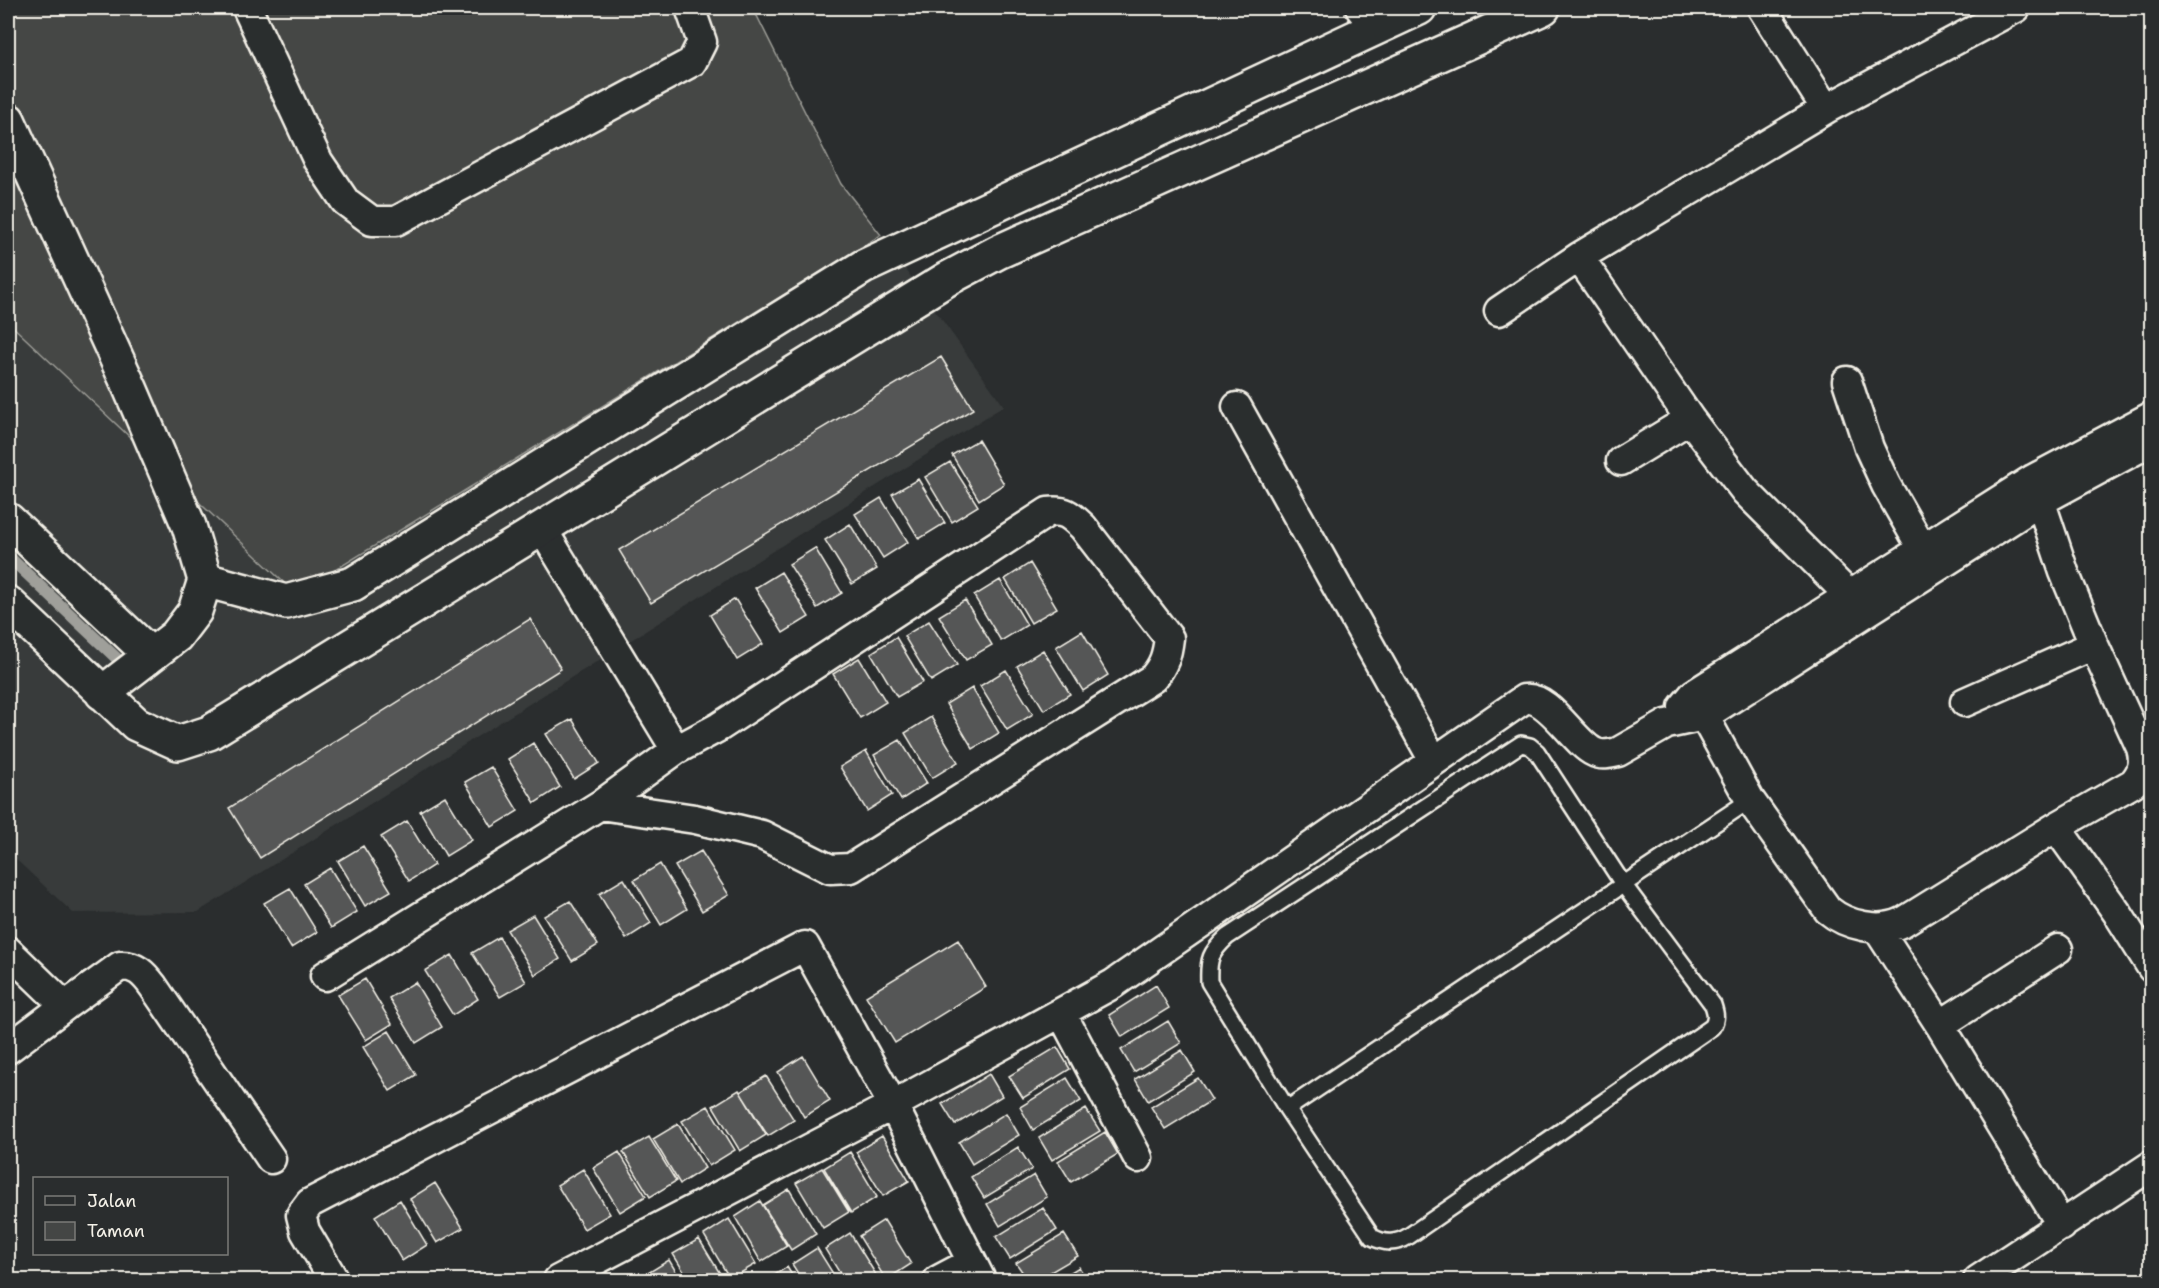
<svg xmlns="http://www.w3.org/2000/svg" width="2159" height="1288" font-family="'Shantell Sans',sans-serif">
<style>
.built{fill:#373a3a}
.green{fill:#444645;stroke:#9c9c96;stroke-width:1.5}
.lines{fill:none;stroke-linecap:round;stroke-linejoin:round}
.stream{stroke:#9f9f9a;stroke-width:12}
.building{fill:#555756;stroke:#f4f1e8;stroke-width:1.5}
.lane-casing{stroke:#f4f1e8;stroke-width:20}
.street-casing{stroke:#f4f1e8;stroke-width:33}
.secondary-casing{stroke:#f4f1e8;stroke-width:38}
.lane{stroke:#2a2d2e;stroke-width:15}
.street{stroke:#2a2d2e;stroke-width:28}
.secondary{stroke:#2a2d2e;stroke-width:33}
</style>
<rect width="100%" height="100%" fill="#2a2d2e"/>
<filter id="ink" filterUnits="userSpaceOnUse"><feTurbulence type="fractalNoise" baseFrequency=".0167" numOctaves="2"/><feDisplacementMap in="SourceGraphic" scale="12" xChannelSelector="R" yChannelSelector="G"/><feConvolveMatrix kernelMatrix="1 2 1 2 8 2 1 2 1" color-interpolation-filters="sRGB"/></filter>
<g filter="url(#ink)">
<path class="built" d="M881,235l123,171 -806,506 -125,1 -65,-61v-530l288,272z"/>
<path class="green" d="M8,8h745l88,176 40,51 -585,359 -288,-272z"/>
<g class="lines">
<path class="stream" d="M8,556l120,113"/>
</g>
<path class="building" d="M941,357l32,52 -322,194 -32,-53z
M978,440l26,44 -25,16 -27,-45z
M950,462l28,44 -26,16 -27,-45z
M918,479l27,44 -26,16 -27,-45z
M881,498l27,44 -25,16 -28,-44z
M850,524l27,45 -25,15 -27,-44z
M815,548l27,45 -25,15 -28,-44z
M1030,563l27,45 -26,15 -26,-44z
M781,572l28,45 -26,16 -28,-45z
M1000,580l27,45 -26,16 -27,-45z
M735,599l28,45 -26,16 -27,-45z
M965,600l27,45 -26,15 -27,-44z
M530,619l31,50 -301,189 -31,-50z
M929,621l28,44 -26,16 -27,-45z
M1082,631l26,44 -25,16 -27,-44z
M896,637l27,45 -26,15 -26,-44z
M1043,650l27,44 -26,16 -27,-44z
M859,658l27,44 -26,16 -27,-44z
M1006,670l27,44 -26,16 -27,-44z
M972,688l27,45 -26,16 -27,-45z
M931,717l27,45 -26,16 -27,-45z
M572,719l27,44 -25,16 -28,-45z
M900,740l27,43 -26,17 -27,-45z
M533,743l27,44 -25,16 -27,-44z
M866,751l26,44 -25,16 -27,-44z
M491,767l27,44 -26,16 -27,-45z
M445,796l27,44 -26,16 -26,-45z
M407,821l27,44 -25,16 -28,-44z
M363,846l28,45 -26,15 -27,-45z
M701,851l28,44 -27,16 -27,-45z
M660,864l27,45 -26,16 -27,-45z
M330,868l27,44 -26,16 -27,-44z
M624,879l27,44 -25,16 -27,-45z
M290,888l27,44 -26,16 -27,-45z
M570,901l28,44 -26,16 -28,-45z
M533,915l27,44 -25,16 -28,-45z
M499,937l27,45 -26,15 -28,-44z
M958,940l28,47 -91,56 -29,-47z
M452,955l26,44 -25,16 -28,-44z
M365,979l27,45 -26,16 -28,-45z
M415,982l27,45 -26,16 -27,-45z
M1156,985l13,23 -47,29 -13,-22z
M1168,1021l13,22 -47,29 -13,-22z
M389,1031l27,44 -26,16 -27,-44z
M1057,1047l13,22 -47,29 -14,-22z
M1182,1050l13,22 -47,29 -13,-22z
M803,1056l27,45 -26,16 -26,-45z
M989,1074l13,22 -47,29 -13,-21z
M766,1076l28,44 -26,16 -28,-44z
M1067,1078l14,23 -48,29 -13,-23z
M1198,1078l14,22 -47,29 -14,-22z
M739,1090l27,45 -26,16 -27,-45z
M708,1106l27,44 -26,16 -27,-45z
M1086,1109l14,22 -48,29 -13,-22z
M1006,1113l13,22 -47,29 -13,-22z
M678,1124l27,44 -25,16 -27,-45z
M1105,1132l13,22 -47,28 -13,-21z
M882,1136l27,45 -26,15 -27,-44z
M649,1137l27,44 -26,16 -27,-45z
M1018,1147l14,22 -48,29 -13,-21z
M619,1152l27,44 -26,16 -27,-44z
M850,1152l27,45 -26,16 -27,-45z
M822,1168l27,44 -26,16 -27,-45z
M583,1169l27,45 -26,15 -27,-44z
M1034,1175l13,22 -47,29 -13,-22z
M435,1183l28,45 -26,15 -27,-44z
M789,1189l27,45 -25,16 -28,-45z
M400,1200l27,45 -25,16 -27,-45z
M760,1201l27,45 -26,16 -26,-45z
M1043,1208l14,22 -47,29 -14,-22z
M729,1219l27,45 -26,15 -26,-44z
M884,1220l27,44 -25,16 -27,-44z
M850,1233l28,45 -5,2h-29l-19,-31z
M1064,1234l14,22 -41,24h-9l-12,-17z
M699,1239l25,41h-35l-16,-26z
M817,1248l20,32h-35l-10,-16z
M669,1260l12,20h-36l-2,-4z
M787,1267l8,13h-28z
M1079,1267l8,13h-29z"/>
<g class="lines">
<defs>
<path id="lane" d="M1521,744l9,2 7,6 86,132 90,121c3,9 4,14 -1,22l-303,209c-13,8 -24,8 -37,1l-85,-128 -78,-127c-1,-23 1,-29 18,-45z
M1287,1109l463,-309"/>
<path id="street" d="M247,8l71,153 27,40 27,20h24l296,-159 10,-20 -12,-34
M1360,8l15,20
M1762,8l64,101
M1579,257l111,162 55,72 104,104
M1499,311l80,-54 247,-148 190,-101
M1847,381l22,67 17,37 36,63
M1237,407l197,354
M1621,461l69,-42
M541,527l135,223
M1694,694l10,22 46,84 78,110c19,16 52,23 75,12l153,-95 77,-44c10,-11 12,-21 8,-35l-47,-103 -30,-73 -31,-93
M1965,702l129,-57
M1683,707l11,-13 339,-215 119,-63
M2056,827l62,87 34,54
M1877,928l63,97 122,201
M8,951l57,55 -57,43
M325,976l275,-171 76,-55 43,-23 329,-215c18,-2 22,3 35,15l86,111c-2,17 -5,27 -16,40l-302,190 -21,1 -68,-34 -67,-16 -95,-14
M65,1006l55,-40c16,-1 24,8 33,20l118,173
M1062,1014l76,144
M1940,1025l118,-76
M334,1280l-29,-49 -4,-16 9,-12 495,-257 88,159 88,175
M558,1280l335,-175 220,-121 411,-285c24,-5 50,44 70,53 7,4 16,2 24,0l49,-28 37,-8 337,-215 111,-60
M938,1280l34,-18
M1978,1280l174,-115"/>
<path id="secondary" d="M8,120l122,268 59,138 16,54 -10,31 -19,25 -74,57
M8,520l143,135
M205,580l81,22 67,-18 510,-317 556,-259
M8,603l128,121 42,19 31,-10 738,-454 51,-27 545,-244"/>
</defs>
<use href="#lane" class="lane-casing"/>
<use href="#street" class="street-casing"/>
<use href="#secondary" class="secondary-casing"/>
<use href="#lane" class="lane"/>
<use href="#street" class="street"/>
<use href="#secondary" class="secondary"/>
</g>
</g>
<rect width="2159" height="1288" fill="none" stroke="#2a2d2e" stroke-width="30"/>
<rect x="15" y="15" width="2129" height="1258" fill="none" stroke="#f4f1e8" stroke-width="2" filter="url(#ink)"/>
<rect x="33" y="1177" width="195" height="78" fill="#2a2d2e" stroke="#7b7b78" stroke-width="1.5"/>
<rect x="45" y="1196" width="30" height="9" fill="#2a2d2e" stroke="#7b7b78" stroke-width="1.5"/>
<text x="87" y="1207" font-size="18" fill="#f4f1e8">Jalan</text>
<rect x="45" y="1222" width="30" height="18" fill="#444645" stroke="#7b7b78" stroke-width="1.5"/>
<text x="87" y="1237" font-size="18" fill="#f4f1e8">Taman</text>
</svg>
